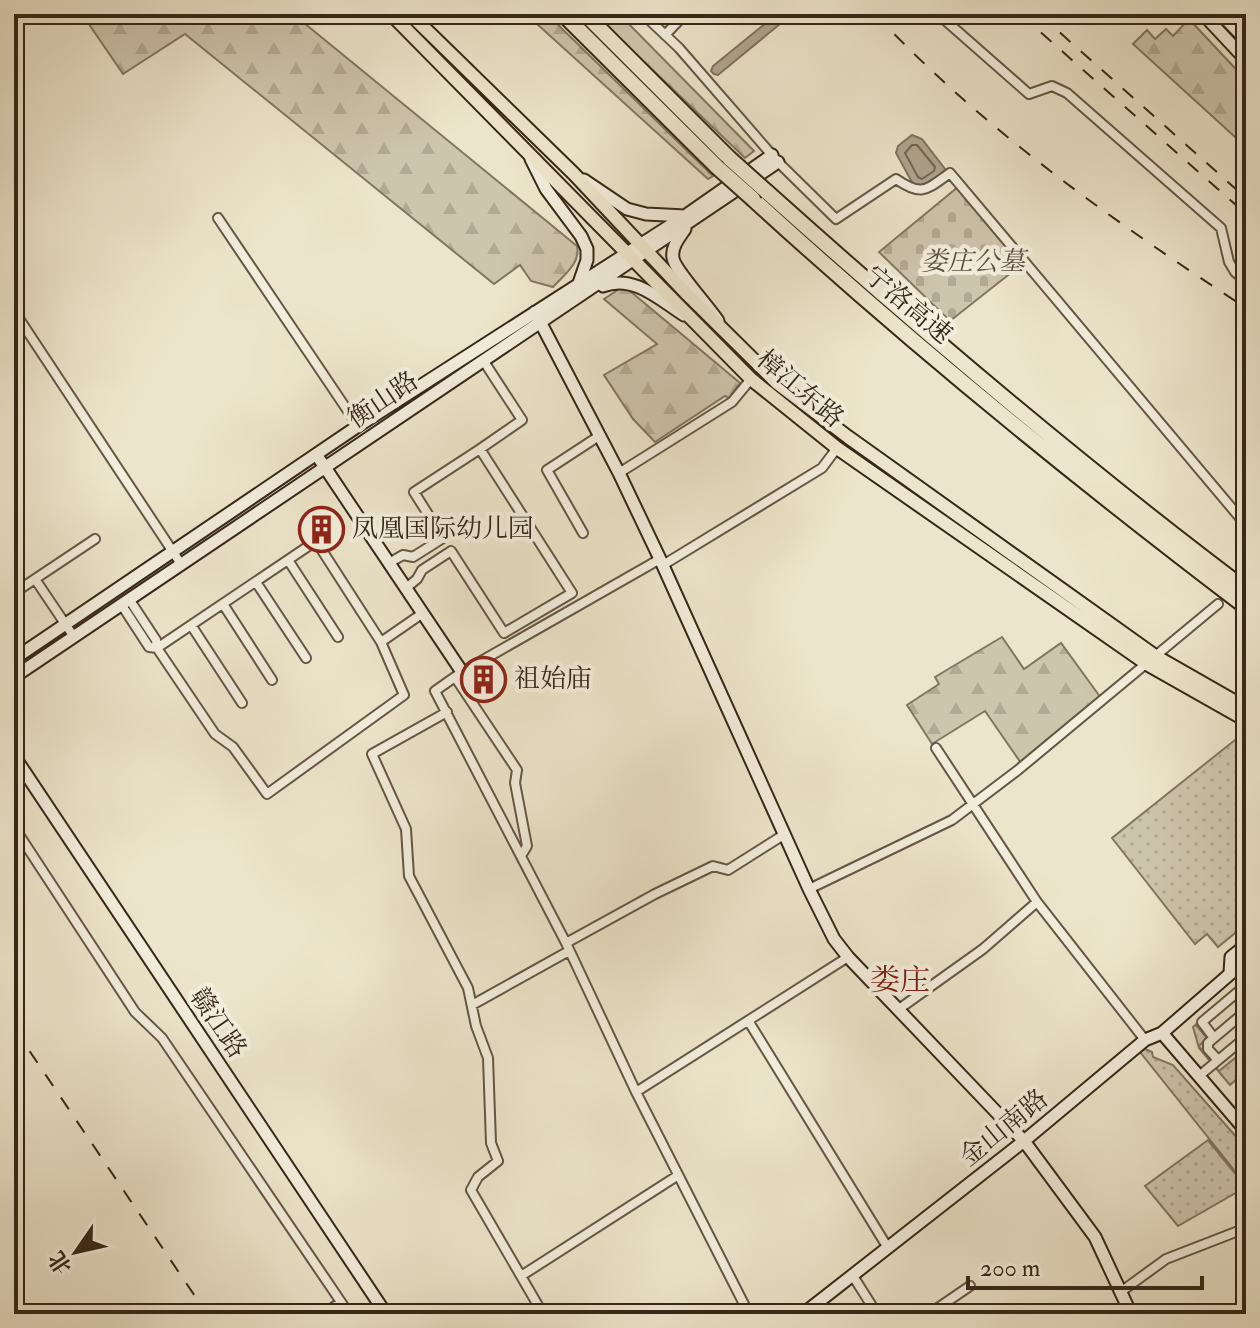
<svg xmlns="http://www.w3.org/2000/svg" width="1260" height="1328" font-family="'IM FELL Double Pica','Noto Serif SC',serif">
<style>
.grass{fill:url(#grass-dots);stroke:#827662;stroke-width:2}
.forest{fill:url(#forest-firs);stroke:#827662;stroke-width:2}
.cemetery{fill:url(#cemetery-stones);stroke:#827662;stroke-width:2}
.water{fill:#afa48e;stroke:#7f725f;stroke-width:2}
.lines{fill:none;stroke-linecap:round;stroke-linejoin:round}
.shore{stroke:#726553;stroke-width:2}
.street-casing{stroke:#645645;stroke-width:12}
.secondary-casing{stroke:#362618;stroke-width:15}
.primary-casing{stroke:#362618;stroke-width:16}
.highway-casing{stroke:#362618;stroke-width:18}
.street{stroke:#f3eedd;stroke-width:8}
.secondary{stroke:#f3eedd;stroke-width:11}
.primary{stroke:#ede5cb;stroke-width:12}
.highway{stroke:#ede5cb;stroke-width:14}
.rail{stroke:#362618;stroke-width:2;stroke-dasharray:14 14;stroke-linecap:butt}
.highway-bridge-casing{stroke:#362618;stroke-width:18;stroke-linecap:butt}
.highway-bridge{stroke:#ede5cb;stroke-width:14}
.labels{text-anchor:middle;dominant-baseline:central;stroke-width:8;stroke-linejoin:round;paint-order:stroke}
.park-label{font-size:26px;font-style:italic;fill:#5c4e3d;stroke:#f3eedd}
.street-label{font-size:26px;fill:#362618;stroke:#f3eedd}
.poi-label{font-size:26px;fill:#362618;stroke:#f3eedd;text-anchor:start}
.quarter-label{font-size:30px;fill:#7a1f14;stroke:#f3eedd}
</style>
<defs>
<pattern id="grass-dots" width="8" height="8" patternUnits="userSpaceOnUse" patternTransform="scale(2)"><rect width="8" height="8" fill="#cec5ad"/><path d="M2 2h.1M6 6h.1" fill="none" stroke="#b2a994" stroke-width="1.8" stroke-linecap="round"/></pattern>
<pattern id="forest-firs" width="22" height="20" patternUnits="userSpaceOnUse" patternTransform="scale(2)"><rect width="22" height="20" fill="#cec5ad"/><path d="M5 1l3.5 6h-7zM16 11l3.5 6h-7z" fill="#b2a994"/></pattern>
<pattern id="cemetery-stones" width="16" height="16" patternUnits="userSpaceOnUse" patternTransform="scale(2)"><rect width="16" height="16" fill="#cec5ad"/><path d="M2 7V4a2 2 0 0 1 4 0v3zM10 15v-3a2 2 0 0 1 4 0v3z" fill="#b2a994"/></pattern>
</defs>
<rect width="100%" height="100%" fill="#ede5cb"/>
<filter id="stains"><feTurbulence type="fractalNoise" baseFrequency=".0025" numOctaves="4"/><feColorMatrix values="0 0 0 0 .2 0 0 0 0 .09 0 0 0 0 .02 0 0 0 .5 -.17"/></filter>
<radialGradient id="worn" r=".72"><stop offset=".6" stop-color="#630" stop-opacity="0"/><stop offset="1" stop-color="#630" stop-opacity=".3"/></radialGradient>
<path class="grass" d="M1245,732l1,192 -28,23 -11,-13 -12,10 -83,-106z
M1246,980v3l-50,42 11,13 -8,8 20,25 27,-22v28l-4,3 -3,-3 -9,8 -31,-37 -6,-21z
M1145,1049l7,3 1,5 20,8 73,83v37l-106,-133z
M1208,1140l38,47 -68,39 -33,-40z"/>
<path class="forest" d="M82,14h211l284,232c4,17 -13,29 -24,41l-22,-6 -11,-16 -26,19 -309,-250 -62,40z
M526,14h21l166,162 -5,3z
M594,14h25l135,137 -9,7z
M1189,19l57,61v67l-113,-103 14,-14 8,9 11,-10 7,7z
M624,286l116,97 -11,15 -4,-2 -70,46 -22,-23 -29,-44 53,-31 -53,-45z
M1002,637l22,32 37,-26 40,55 -80,65 -36,-52 -53,33 -25,-39 32,-21 -4,-7z"/>
<path class="cemetery" d="M958,187l64,77 -72,57 -71,-69z"/>
<path class="water" d="M777,14h15l-74,61 -4,-1 -3,-3 2,-5z
M912,135l10,4 23,30 -1,4 -22,15 -8,-2 -18,-33 2,-7z"/>
<g class="lines">
<path class="shore" d="M912,145h5l18,22 -1,4 -12,8 -4,-2 -13,-24z"/>
<defs>
<path id="street" d="M643,14l36,34 99,114 58,57 60,-40c26,18 30,11 54,-6l296,352
M938,14l91,80 23,-8 15,7 154,135 8,34 6,10 11,9
M665,35l20,-21
M218,218l140,208
M14,311l167,253
M480,449l42,-29 -39,-60
M619,473l113,-71 19,-23
M583,533l-36,-63 52,-34
M660,559l-198,113 -27,19 131,252 70,149 113,222
M288,560l50,77
M389,563l14,-8 10,2 30,-19 -29,-46 66,-43 92,144 -68,40 -53,-82 -29,19 -5,9 -11,9
M663,565l159,-97 15,-20
M35,579l39,58
M256,582l50,76
M14,593l81,-54
M129,599l27,41 1,8
M121,604l28,43 8,1
M223,604l49,76
M191,625l51,78
M381,642l23,53 -137,99 -34,-47 -18,-13 -58,-86 159,-107 65,101 42,-29
M455,677l62,93 -2,13 12,63 -6,10
M447,712l-75,42 34,75 3,47 59,112 8,38 12,32 3,85 7,18 -20,16 -7,13 72,124
M936,748l101,154 108,138
M14,827l121,185 27,26 179,264
M809,889l143,-69 66,-50 200,-166
M566,943l89,-49 58,-28 15,4 57,-36
M472,1005l97,-54
M899,1009l84,-60 54,-47
M749,1022l139,226
M1214,1038l-12,-16 44,-37
M1218,1060l-10,-11v-6l38,-32
M1199,1076l47,-39
M636,1092l212,-135
M521,1276l156,-100
M853,1276l24,38
M1122,1291l44,-32 80,-31
M324,1314l17,-12 8,12
M929,1314l41,-28"/>
<path id="secondary" d="M1203,14l43,46
M1221,14l25,26
M531,159l15,30 35,47 6,13v11l-8,23
M584,180l43,29 19,5 39,2
M685,229c-6,9 -14,18 -12,29 1,11 36,49 45,63
M603,286c30,-12 56,13 81,29
M535,312l84,161 41,86 149,330 25,50 14,18 176,184 71,96 36,77
M320,460l142,212
M14,659l344,-233 327,-210 87,-61
M14,677l764,-515
M14,756l372,558
M1230,973l1,-16 15,-12
M1162,1033l84,98
M803,1314l221,-173 121,-101 17,-7 84,-73"/>
<path id="primary" d="M391,14l360,365 86,69 310,216 99,56
M410,14l164,160 111,118 92,91 71,54 307,219 91,52"/>
<path id="highway" d="M563,14l154,153
M585,14l144,144
M767,192c155,139 313,273 479,398
M753,199c157,144 323,279 493,408"/>
</defs>
<use href="#street" class="street-casing"/>
<use href="#secondary" class="secondary-casing"/>
<use href="#primary" class="primary-casing"/>
<use href="#highway" class="highway-casing"/>
<use href="#street" class="street"/>
<use href="#secondary" class="secondary"/>
<use href="#primary" class="primary"/>
<use href="#highway" class="highway"/>
<path class="rail" d="M875,14c109,116 238,207 371,294
M1020,14l226,200
M1039,14l207,184
M14,1028l193,286"/>
<defs>
<path id="highway-bridge" d="M729,158l38,34
M717,167l36,32"/>
</defs>
<use href="#highway-bridge" class="highway-bridge-casing"/>
<use href="#highway-bridge" class="highway-bridge"/>
</g>
<defs>
<symbol id="building-ring" viewBox="-11 -11 22 22"><circle r="9.5" fill="#f3eedd" stroke="#8f2418" stroke-width="1.5"/><path d="M-4-6H4V6H1V3H-1V6H-4ZM-2.5-4.3h1.7v1.8h-1.7ZM.8-4.3h1.7v1.8H.8ZM-2.5-1h1.7V.8h-1.7ZM.8-1h1.7V.8H.8Z" fill="#8f2418"/></symbol>
</defs>
<g fill-rule="evenodd">
<use href="#building-ring" x="296" y="504" width="51" height="51"/>
<use href="#building-ring" x="458" y="654" width="51" height="51"/>
</g>
<g class="labels">
<g class="park-label">
<text x="973" y="262">娄庄公墓</text>
</g>
<g class="street-label">
<text transform="translate(908 305) rotate(40)">宁洛高速</text>
<text transform="translate(800 389) rotate(40)">樟江东路</text>
<text transform="translate(383 400) rotate(-34)">衡山路</text>
<text transform="translate(218 1023) rotate(56)">赣江路</text>
<text transform="translate(1004 1128) rotate(-39)">金山南路</text>
</g>
<g class="poi-label">
<text x="352" y="529">凤凰国际幼儿园</text>
<text x="514" y="679">祖始庙</text>
</g>
<g class="quarter-label">
<text x="900" y="980">娄庄</text>
</g>
</g>
<rect width="1260" height="1328" fill="none" stroke="#ede5cb" stroke-width="48"/>
<rect x="16" y="16" width="1228" height="1296" fill="none" stroke="#362618" stroke-width="4"/>
<rect x="24" y="24" width="1212" height="1280" fill="none" stroke="#362618" stroke-width="2"/>
<g transform="translate(76 1252) rotate(236)" stroke="#f3eedd" stroke-width="6" paint-order="stroke">
<path d="M0-6L14 30L0 20L-14 30Z" fill="#362618"/>
<text y="-12" font-size="22" font-weight="bold" text-anchor="middle" fill="#362618">北</text>
</g>
<path d="M968 1276v12h234v-12" fill="none" stroke="#362618" stroke-width="4"/>
<text x="980" y="1276" font-size="24" fill="#362618" stroke="#f3eedd" stroke-width="6" paint-order="stroke">200 m</text>
<rect width="100%" height="100%" filter="url(#stains)"/>
<rect width="100%" height="100%" fill="url(#worn)"/>
</svg>
